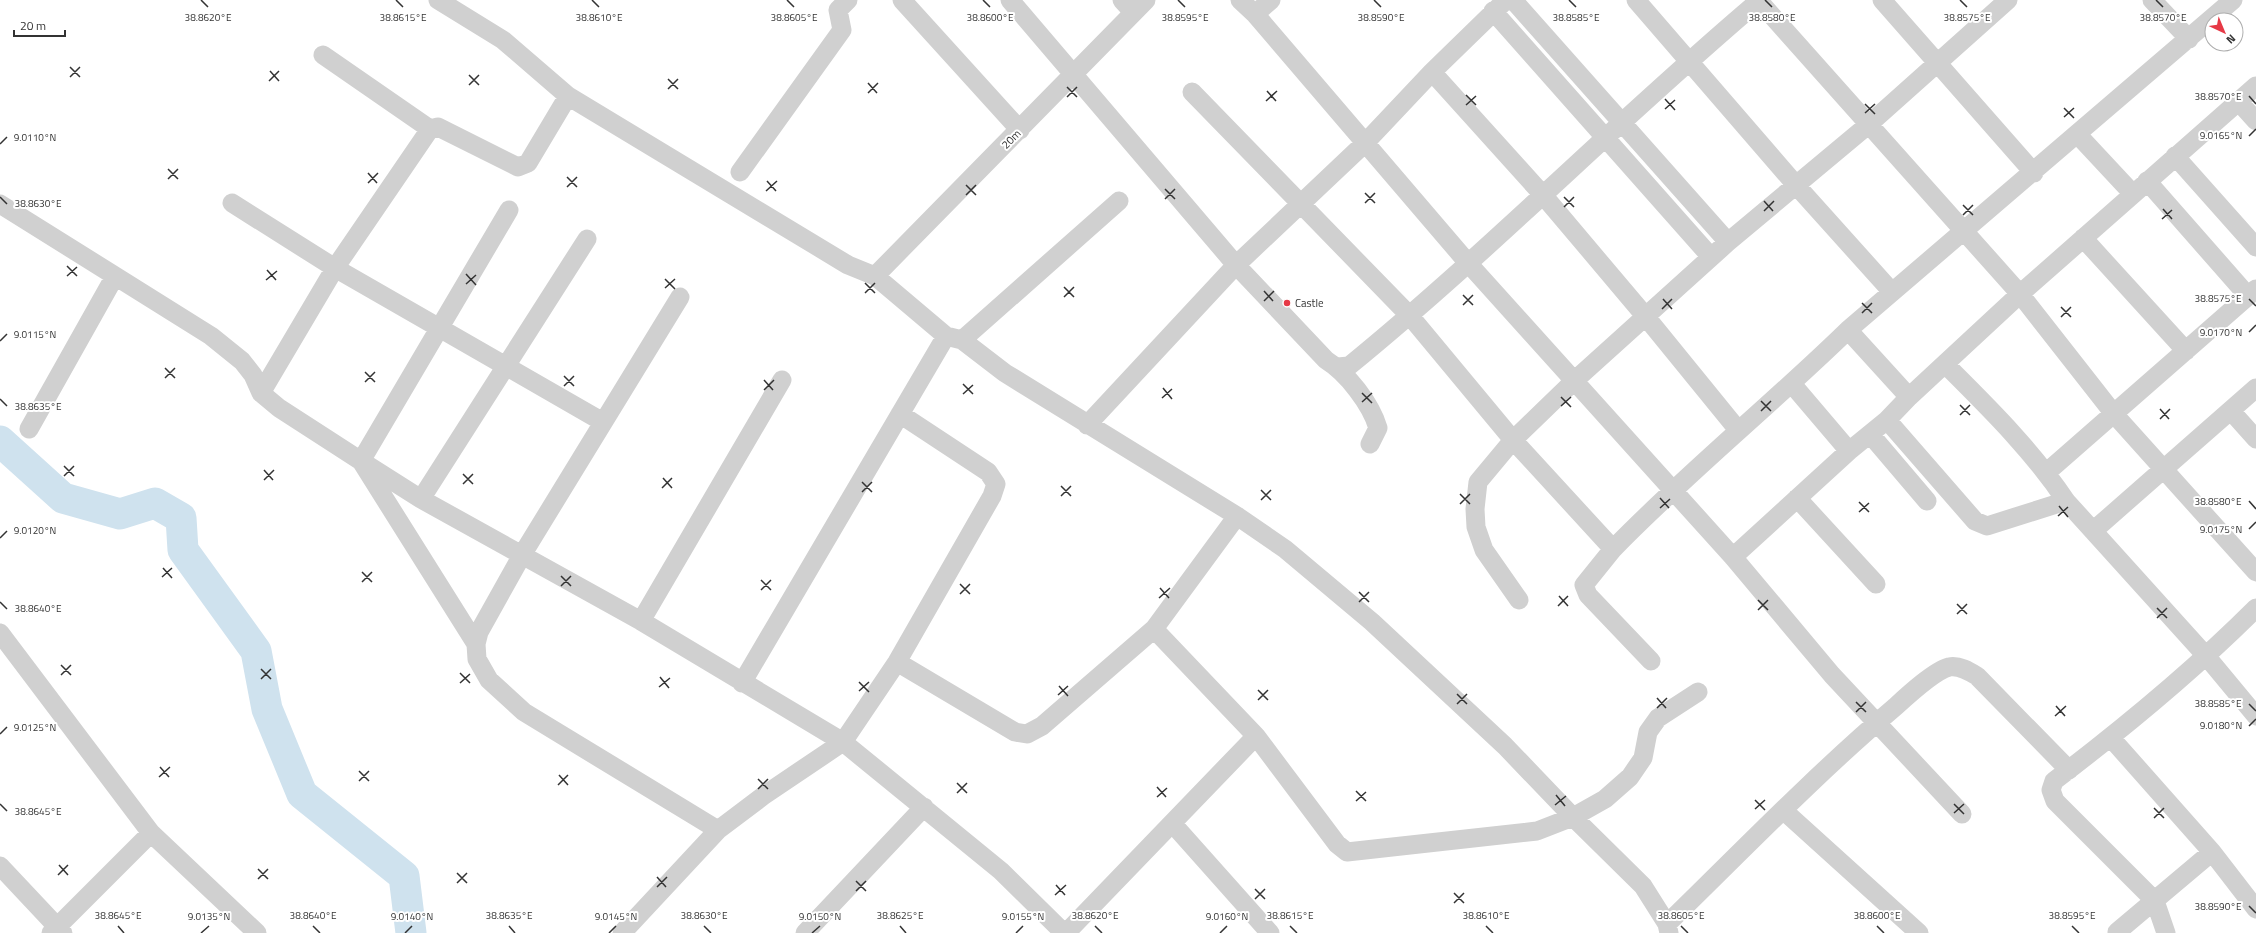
<svg xmlns="http://www.w3.org/2000/svg" width="2256" height="933" font-family="'Titillium Web',sans-serif">
<style>
.lines{fill:none;stroke-linecap:round;stroke-linejoin:round}
.river{stroke:#cfe2ee;stroke-width:31}
.street{stroke:#d0d0d0;stroke-width:19}
.ticks{fill:none;stroke:#333;stroke-width:1.5}
.poi-dot{fill:#e63946;stroke:#fff;stroke-width:1.5}
.labels{text-anchor:middle;dominant-baseline:central;stroke-width:4;stroke-linejoin:round;paint-order:stroke}
.street-label{font-size:11px;fill:#333;stroke:#fff}
.poi-label{font-size:11px;fill:#333;stroke:#fff;text-anchor:start}
.ticks-label{font-size:10px;text-anchor:middle;fill:#333;stroke:#fff;stroke-width:4;stroke-linejoin:round;paint-order:stroke}
</style>
<rect width="100%" height="100%" fill="#fff"/>
<g class="lines">
<path class="river" d="M0,441l63,57 57,16 35,-11 26,15 2,32 73,101 11,58 35,85 102,82 7,57"/>
<path class="street" d="M438,0l65,40 65,56 280,169 27,11 71,60 16,4 43,33 232,143 48,33 87,73 133,124 68,71 70,69 24,38 2,9
M902,0l118,130
M1010,0l226,265 90,95c21,13 45,44 52,68l-8,16
M1122,0l11,12
M1240,0l15,14 213,249 265,294 99,118 130,139
M1513,0l215,242
M1636,0l159,184 97,108
M1758,0l262,294 94,120 142,158
M1882,0l152,173
M2152,0l37,39
M1493,11l218,246
M1255,14l16,-14
M323,55l107,74
M1432,72l111,123 103,122 92,113
M1192,92l218,224 103,124 100,109c75,-77 158,-144 235,-219l385,-330
M2238,101l18,20
M2078,135l55,59
M2175,156l81,91
M740,172l102,-142 -4,-20 10,-10
M2147,181l101,115
M232,203l103,65 268,154
M0,204l211,132 31,25 11,14 8,18 18,15 82,53 60,38 220,122 202,121 158,129 63,62
M2083,238l103,113
M875,276l271,-276
M680,297l-158,258 -43,77 -3,12 1,15 12,21 35,32 194,118
M1848,330l61,67
M962,340l157,-139
M1946,365c43,43 86,85 120,136l141,156 49,59
M1338,367l11,-1c142,-116 271,-248 411,-366
M1792,384l57,67
M261,393l74,-125 95,-139 8,-2 80,40 10,-4 40,-67
M2231,411l25,28
M1887,420l88,101 12,5 79,-25
M1087,425l149,-160 129,-122 67,-71 74,-72
M29,429l86,-153
M1870,434l57,67
M2047,472l209,-183
M1797,498l79,86
M421,499l166,-260
M2093,531l163,-143
M1613,549l-29,36 4,10 63,66
M1733,557l116,-106 38,-31 22,-23 111,-103 236,-208
M1519,600l-35,-50 -8,-23 -1,-18 3,-27 35,-42 61,-59 154,-139 140,-117 140,-125
M641,621l141,-241
M1154,629l102,107 81,108 10,8 190,-21 36,-14 32,-18 25,-22 13,-19 5,-26 10,-14 40,-26
M0,633l151,200 106,100
M476,644l-115,-183 148,-251
M897,662l118,70 12,2 15,-8 112,-97 83,-113
M742,683l204,-347
M2111,738l101,114 44,57
M1783,810l136,123
M1172,823l98,110
M0,866l63,67
M1667,924c75,-73 148,-149 228,-217 12,-11 39,-36 54,-40 10,-2 20,4 28,9l92,94
M2117,932l95,-80
M51,933l100,-100
M622,933l96,-103 45,-34 80,-54 54,-80 95,-166 4,-12 -8,-12 -88,-58
M805,933l119,-126
M1066,933l190,-197
M2166,933l-11,-32 -100,-100 -4,-11 3,-9c71,-54 139,-110 202,-173"/>
</g>
<path class="ticks" d="M201,0l7,7M396,0l7,7M592,0l7,7M787,0l7,7M983,0l7,7M1178,0l7,7M1374,0l7,7M1569,0l7,7M1765,0l7,7M1960,0l7,7M2156,0l7,7M70,67l10,10M270,71l9,10M469,75l10,10M70,77l10,-10M668,79l10,10M269,81l10,-10M868,83l9,10M469,85l10,-10M1067,87l10,10M668,89l10,-10M1267,91l9,10M868,93l10,-10M1466,95l10,10M2249,96l7,8M1067,97l10,-10M1665,99l10,11M1266,101l11,-10M1865,104l10,10M1466,105l10,-9M2064,108l10,10M1665,109l10,-9M1865,113l10,-9M2064,117l10,-9M2249,136l7,-7M0,144l7,-7M168,169l10,10M368,173l9,10M567,177l10,10M168,179l10,-10M767,181l9,10M368,183l10,-10M966,185l10,10M567,187l10,-10M1165,189l10,10M766,191l11,-10M1365,193l10,10M966,195l10,-10M0,197l7,7M1564,197l10,10M1165,199l10,-10M1764,201l9,10M1365,203l10,-10M1963,205l10,10M1564,207l10,-10M2163,209l9,10M1764,211l10,-10M1963,215l10,-10M2162,219l10,-9M67,266l10,10M267,270l9,10M466,274l10,11M67,276l10,-9M665,279l10,10M266,280l11,-9M865,283l10,10M466,284l10,-9M1064,287l10,10M665,288l10,-9M1264,291l9,10M865,293l10,-10M1463,295l10,10M1064,297l10,-10M1663,299l9,10M2249,299l7,7M1264,301l10,-10M1862,303l10,10M1463,305l10,-10M2061,307l10,10M1662,309l10,-10M1862,313l10,-10M2061,317l10,-10M2249,332l7,-7M0,341l7,-7M165,368l10,10M365,372l10,10M564,376l10,10M165,378l10,-10M764,380l9,10M365,382l10,-10M963,384l10,10M564,386l10,-10M1163,388l9,11M764,390l10,-10M1362,393l10,10M963,394l10,-9M1561,397l10,10M1162,398l10,-9M0,399l7,7M1761,401l10,10M1362,402l10,-9M1960,405l10,10M1561,406l10,-9M2160,409l9,10M1761,411l10,-10M1960,415l10,-10M2160,419l10,-10M64,466l10,10M264,470l9,10M463,474l10,10M64,476l10,-10M663,478l9,10M264,480l10,-10M862,482l10,10M463,484l10,-10M1061,486l10,10M662,488l10,-10M1261,490l10,10M862,492l10,-10M1460,494l10,10M1061,496l10,-10M1660,498l9,10M1261,500l10,-10M2249,501l7,8M1859,502l10,10M1460,504l10,-10M2059,506l9,11M1660,508l10,-9M1859,512l10,-9M2058,516l10,-9M2249,529l7,-7M0,538l7,-7M163,568l9,10M362,572l10,10M561,576l10,10M162,577l10,-9M761,580l10,10M362,582l10,-10M960,584l10,10M561,586l10,-10M1160,588l9,10M761,590l10,-10M1359,592l10,10M960,594l10,-10M1559,596l9,10M1159,598l11,-10M1758,600l10,10M0,602l7,7M1359,602l10,-10M1957,604l10,10M1558,606l10,-10M2157,608l10,10M1758,610l10,-10M1957,614l10,-10M2157,618l10,-10M61,665l10,10M261,669l10,10M460,673l10,10M61,675l10,-10M660,677l9,11M261,679l10,-10M859,682l10,10M460,683l10,-9M1059,686l9,10M659,687l11,-9M1258,690l10,10M859,691l10,-9M1457,694l10,10M1058,695l10,-9M1657,698l9,10M1258,700l10,-10M1856,702l10,10M1457,704l10,-10M2249,704l7,7M2056,706l9,10M1657,708l10,-10M1856,712l10,-10M2055,716l11,-10M2249,726l7,-7M0,734l7,-7M160,767l9,10M359,771l10,10M559,775l9,10M159,777l11,-10M758,779l10,10M359,781l10,-10M957,783l10,10M558,785l10,-10M1157,787l9,10M758,789l10,-10M1356,791l10,10M957,793l10,-10M1556,795l9,11M1157,797l10,-9M1755,800l10,10M1356,801l10,-9M0,804l7,7M1954,804l10,10M1555,805l11,-9M2154,808l10,10M1755,809l10,-9M1954,813l10,-9M2154,818l10,-10M59,865l9,10M258,869l10,10M457,873l10,10M58,875l10,-10M657,877l9,10M258,879l10,-10M856,881l10,10M457,883l10,-10M1056,885l9,10M657,887l10,-10M1255,889l10,10M856,891l10,-10M1454,893l10,10M1055,895l11,-10M1255,899l10,-10M1454,903l10,-10M2249,906l7,7M118,926l6,7M313,926l7,7M509,926l6,7M704,926l7,7M900,926l6,7M1095,926l7,7M1290,926l7,7M1486,926l7,7M1681,926l7,7M1877,926l7,7M2072,926l7,7M201,933l8,-7M405,933l7,-7M609,933l7,-7M812,933l8,-7M1016,933l7,-7M1220,933l7,-7"/>
<circle class="poi-dot" cx="1287" cy="303" r="4"/>
<g class="labels">
<g class="street-label">
<text transform="translate(1011 139) rotate(-45)">20m</text>
</g>
<g class="poi-label">
<text x="1295" y="303">Castle</text>
</g>
</g>
<g class="ticks-label">
<text x="2163" y="21">38.8570°E</text>
<text x="208" y="21">38.8620°E</text>
<text x="403" y="21">38.8615°E</text>
<text x="599" y="21">38.8610°E</text>
<text x="794" y="21">38.8605°E</text>
<text x="990" y="21">38.8600°E</text>
<text x="1185" y="21">38.8595°E</text>
<text x="1381" y="21">38.8590°E</text>
<text x="1576" y="21">38.8585°E</text>
<text x="1772" y="21">38.8580°E</text>
<text x="1967" y="21">38.8575°E</text>
<text x="2218" y="100">38.8570°E</text>
<text x="2221" y="139">9.0165°N</text>
<text x="35" y="141">9.0110°N</text>
<text x="38" y="207">38.8630°E</text>
<text x="2218" y="302">38.8575°E</text>
<text x="2221" y="336">9.0170°N</text>
<text x="35" y="338">9.0115°N</text>
<text x="38" y="410">38.8635°E</text>
<text x="2218" y="505">38.8580°E</text>
<text x="2221" y="533">9.0175°N</text>
<text x="35" y="534">9.0120°N</text>
<text x="38" y="612">38.8640°E</text>
<text x="2218" y="707">38.8585°E</text>
<text x="2221" y="729">9.0180°N</text>
<text x="35" y="731">9.0125°N</text>
<text x="38" y="815">38.8645°E</text>
<text x="2218" y="910">38.8590°E</text>
<text x="118" y="919">38.8645°E</text>
<text x="313" y="919">38.8640°E</text>
<text x="509" y="919">38.8635°E</text>
<text x="704" y="919">38.8630°E</text>
<text x="900" y="919">38.8625°E</text>
<text x="1095" y="919">38.8620°E</text>
<text x="1290" y="919">38.8615°E</text>
<text x="1486" y="919">38.8610°E</text>
<text x="1681" y="919">38.8605°E</text>
<text x="1877" y="919">38.8600°E</text>
<text x="2072" y="919">38.8595°E</text>
<text x="209" y="920">9.0135°N</text>
<text x="412" y="920">9.0140°N</text>
<text x="616" y="920">9.0145°N</text>
<text x="820" y="920">9.0150°N</text>
<text x="1023" y="920">9.0155°N</text>
<text x="1227" y="920">9.0160°N</text>
</g>
<g transform="translate(2224 32) rotate(136)"><circle r="19" fill="#ffffff" stroke="#adadad"/>
<path d="M0-3L7 15L0 10L-7 15Z" fill="#e63946"/>
<text y="-6" font-size="11" font-weight="bold" text-anchor="middle" fill="#333333">N</text>
</g>
<path d="M14 30v6h51v-6" fill="none" stroke="#333333" stroke-width="2"/>
<text x="20" y="30" font-size="12" fill="#333333" stroke="#ffffff" stroke-width="3" paint-order="stroke">20 m</text>
</svg>
